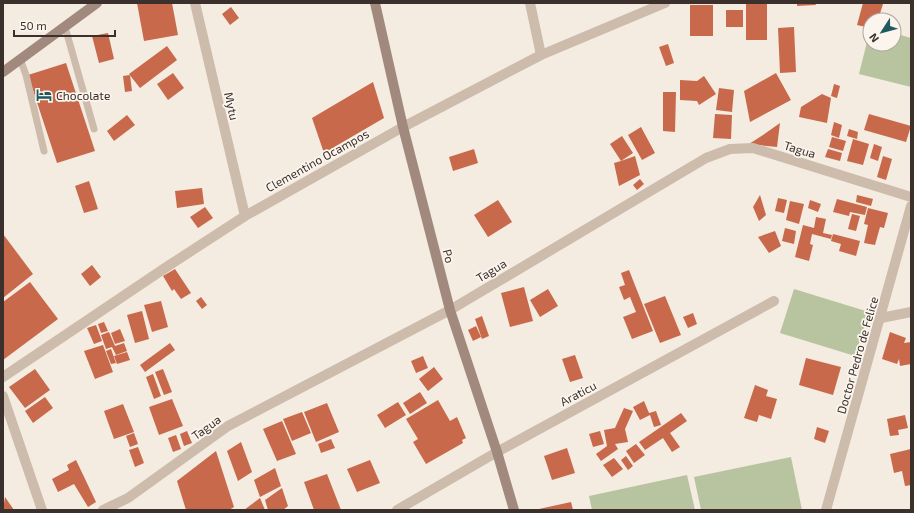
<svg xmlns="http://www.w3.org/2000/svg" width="914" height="513" font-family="'Exo 2',sans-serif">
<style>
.garden{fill:#b8c4a0}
.building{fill:#c8694b}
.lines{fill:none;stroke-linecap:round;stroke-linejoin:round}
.lane{stroke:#cdbbac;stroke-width:7}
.street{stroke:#cdbbac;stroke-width:10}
.secondary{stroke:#a18a7d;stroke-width:10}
.labels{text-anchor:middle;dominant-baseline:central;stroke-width:3.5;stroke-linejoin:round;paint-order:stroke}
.poi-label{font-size:12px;fill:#3b302b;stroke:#fbf5ee;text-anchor:start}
.street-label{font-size:12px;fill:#3b302b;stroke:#fbf5ee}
</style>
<rect width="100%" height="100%" fill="#f4ebe1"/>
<path class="garden" d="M870,30v14h24v-11l17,5v49l-52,-13z
M794,289l75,23 -14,44 -75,-23z
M791,457l11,53h-101l-7,-33z
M687,475l8,35h-103l-3,-14z"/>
<path class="building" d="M137,3h35l6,32 -34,6z
M746,3h21v37h-21z
M797,3h18l1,2 -19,1z
M863,3l20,1 -5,16h-8v8l-13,-3z
M690,5h23v31h-23z
M231,7l8,11 -9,7 -8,-11z
M726,10h17v17h-17z
M794,27l2,45 -16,1 -2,-45z
M108,33l6,26 -15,4 -7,-27z
M668,44l6,19 -8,3 -7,-19z
M167,46l10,14 -37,28 -11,-14z
M66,63l29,88 -38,12 -29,-88z
M173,73l11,15 -16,12 -11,-16z
M776,73l15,27 -41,22 -6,-31z
M130,75l2,16 -7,1 -2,-16z
M704,76l12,18 -17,11 -2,-4 -17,-1v-20l17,1z
M373,82l11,36 -60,35 -12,-35z
M834,84l6,2 -3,12 -6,-2z
M719,88l15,2 -2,22 -16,-2z
M663,92h13l-1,40 -12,-1z
M822,94l9,4 -4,25 -28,-6 2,-10z
M715,114l17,1 -1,24 -18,-1z
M869,114l42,12 -5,16 -42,-12z
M127,115l8,10 -21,16 -7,-10z
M834,122l8,3 -3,13 -8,-3z
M780,123l-3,24 -28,-3 14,-9z
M641,127l14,26 -13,7 -14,-25z
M849,129l9,3 -1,7 -10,-3z
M622,136l11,17 -12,8 14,-5 5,19 -21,11 -5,-23 7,-2 -11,-17z
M832,137l14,4 -3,10 -14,-4z
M853,139l16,5 -6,21 -16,-4z
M874,144l8,3 -4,14 -8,-3z
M474,149l4,14 -25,8 -4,-14z
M828,149l14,4 -2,8 -15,-4z
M883,156l9,3 -6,21 -9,-3z
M640,179l4,5 -7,6 -4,-5z
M89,181l9,28 -14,4 -9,-27z
M202,188l2,16 -27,4 -2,-17z
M760,195l6,20 -7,6 -6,-14z
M857,195l16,4 -2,7 -15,-4z
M778,198l9,2 -3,13 -9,-2z
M837,199l30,8 -2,8 -15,-3 -1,4 -16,-4z
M498,200l14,22 -24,15 -14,-22z
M810,200l11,4 -3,8 -10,-4z
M790,201l14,3 -5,20 -13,-4z
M205,207l8,11 -15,10 -8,-11z
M868,208l20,5 -4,15 -4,-1 -5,18 -11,-2 4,-18 -4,-1z
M852,214l8,2 -4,15 -8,-2z
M816,217l10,2 -3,14 9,2 -1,4 -19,-5 -2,10 3,1 -4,16 -14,-4 8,-32 11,3z
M785,228l11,3 -2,13 -12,-3z
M775,231l6,15 -12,7 -11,-16z
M3,234l30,40 -30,24z
M833,234l27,7 -4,15 -17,-5 2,-7 -10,-3z
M92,265l9,12 -11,9 -9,-12z
M175,269l16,24 -10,6 -7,-10 -2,2 -9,-15z
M629,270l24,61 -21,8 -9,-22 13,-5 -6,-15 -6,3 -5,-13 6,-2 -4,-12z
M30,282l28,37 -55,41v-58z
M524,287l9,34 -23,6 -9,-34z
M548,289l10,17 -18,11 -10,-17z
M665,296l16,39 -21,8 -16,-39z
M201,297l6,8 -5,4 -6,-8z
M161,301l7,26 -16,5 -8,-27z
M142,311l7,28 -14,4 -8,-28z
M693,313l4,11 -9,4 -5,-11z
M482,316l7,20 -7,3 -7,-20z
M104,322l4,9 -7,2 -3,-9z
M96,325l6,16 -8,3 -7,-16z
M476,326l5,11 -8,4 -5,-11z
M120,329l5,12 -10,3 -4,-11z
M109,332l6,14 9,-3 3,8 -11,4 -4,-8 -6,2 -5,-14z
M890,332l16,6 -2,5 7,-1v22l-11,2 -1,-7 -2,5 -15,-5z
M170,343l5,7 -30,22 -5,-7z
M103,345l10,27 -18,7 -11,-28z
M111,349l5,14 -5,1 -5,-13z
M127,352l3,8 -13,4 -3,-8z
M575,355l8,23 -13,4 -8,-23z
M423,356l5,12 -12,5 -5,-12z
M806,358l35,9 -8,28 -34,-10z
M434,367l9,12 -15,12 -9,-12z
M35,369l15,21 -25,18 -16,-21z
M163,369l9,23 -8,3 -9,-23z
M153,374l8,22 -7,3 -8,-22z
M755,385l13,5 -2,6 11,3 -6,20 -12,-4 -2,7 -13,-4z
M420,392l7,11 -17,11 -7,-11z
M45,397l8,11 -20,15 -8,-12z
M172,399l11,27 -24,9 -10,-28z
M438,400l12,21 7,-4 9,21 -4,2 1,3 -37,21 -13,-22 5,-3 -12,-20z
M644,401l5,12 7,-2 5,14 -7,2 -4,-12 -10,5 -7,-13z
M398,402l8,13 -21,13 -8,-13z
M327,403l12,29 -23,10 -12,-30z
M123,404l11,28 -20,7 -10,-28z
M624,408l9,3 -8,18 3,13 -13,2 3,5 -17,12 -5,-7 11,-8 -3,-16 11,-2z
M302,412l9,21 -19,8 -9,-22z
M681,413l6,8 -17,12 10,14 -8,5 -9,-14 -18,12 -6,-8z
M905,415l3,13 -10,2 1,5 -9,1 -3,-17z
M282,421l14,33 -19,7 -14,-32z
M817,427l12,4 -4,12 -11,-4z
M187,431l5,12 -8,3 -4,-12z
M600,431l4,13 -11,3 -4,-13z
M134,433l4,11 -8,3 -4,-11z
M176,435l5,14 -8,3 -5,-14z
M331,439l4,9 -14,5 -3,-9z
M241,442l11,30 -14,9 -11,-30z
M636,444l9,11 -11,8 -8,-12z
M138,447l6,16 -9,4 -6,-17z
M567,448l8,25 -23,7 -8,-24z
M911,449v36l-6,1 -3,-15 -8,2 -4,-19z
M216,451l18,56 -5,3h-43l-9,-29z
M626,456l7,10 -5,4 -7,-10z
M614,458l9,11 -11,8 -9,-12z
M76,460l20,42 -8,5 -14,-23 -16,8 -6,-13 17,-9 -2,-5z
M370,460l10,23 -23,9 -10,-23z
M275,468l6,18 -21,11 -6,-17z
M327,474l14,36h-27l-10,-28z
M282,488l6,18 -5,4h-15l-3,-10z
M5,497l9,13h-11z
M260,498l5,12h-21z
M571,502l2,8h-34v-1z"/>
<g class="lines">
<path class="lane" d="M65,27l29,102
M20,59l6,16 18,76"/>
<path class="street" d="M195,3l50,213
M530,3l11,52
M881,318l30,-6
M3,377l165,-111 77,-50 158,-89 138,-72 124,-52
M3,396l39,114
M103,510l25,-12 100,-72 222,-116 256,-152 24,-9 23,-1 158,49
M397,510l100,-58 277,-151
M826,510l85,-304"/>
<path class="secondary" d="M375,3l28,124 47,183 47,142 17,58
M3,72l94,-69"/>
</g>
<defs>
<symbol id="hotel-bare" viewBox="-9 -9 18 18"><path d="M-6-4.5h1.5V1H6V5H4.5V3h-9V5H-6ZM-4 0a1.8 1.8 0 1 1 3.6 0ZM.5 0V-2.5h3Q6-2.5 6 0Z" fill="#1f5a5e" stroke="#fbf5ee" stroke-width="2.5" paint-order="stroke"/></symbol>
</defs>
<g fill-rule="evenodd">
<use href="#hotel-bare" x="33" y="84" width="22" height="22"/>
</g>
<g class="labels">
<g class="poi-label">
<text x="56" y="95">Chocolate</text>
</g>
<g class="street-label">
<text transform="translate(232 106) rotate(77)">Mytu</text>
<text transform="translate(800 149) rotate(17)">Tagua</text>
<text transform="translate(317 160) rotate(-29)">Clementino Ocampos</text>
<text transform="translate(449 256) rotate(76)">Po</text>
<text transform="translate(491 270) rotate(-31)">Tagua</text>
<text transform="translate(857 355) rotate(-74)">Doctor Pedro de Felice</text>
<text transform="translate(578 393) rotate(-28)">Araticu</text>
<text transform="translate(206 427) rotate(-36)">Tagua</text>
</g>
</g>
<rect width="914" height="513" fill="none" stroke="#3b302b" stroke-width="8"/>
<g transform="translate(882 32) rotate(234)"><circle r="19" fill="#fbf5ee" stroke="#aea6a0"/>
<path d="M0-3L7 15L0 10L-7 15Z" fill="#1f5a5e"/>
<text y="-6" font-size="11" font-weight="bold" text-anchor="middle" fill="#3b302b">N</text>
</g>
<path d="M14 30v6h101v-6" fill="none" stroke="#3b302b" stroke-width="2"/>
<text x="20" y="30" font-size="12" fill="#3b302b" stroke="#fbf5ee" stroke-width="3" paint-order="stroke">50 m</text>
</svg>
